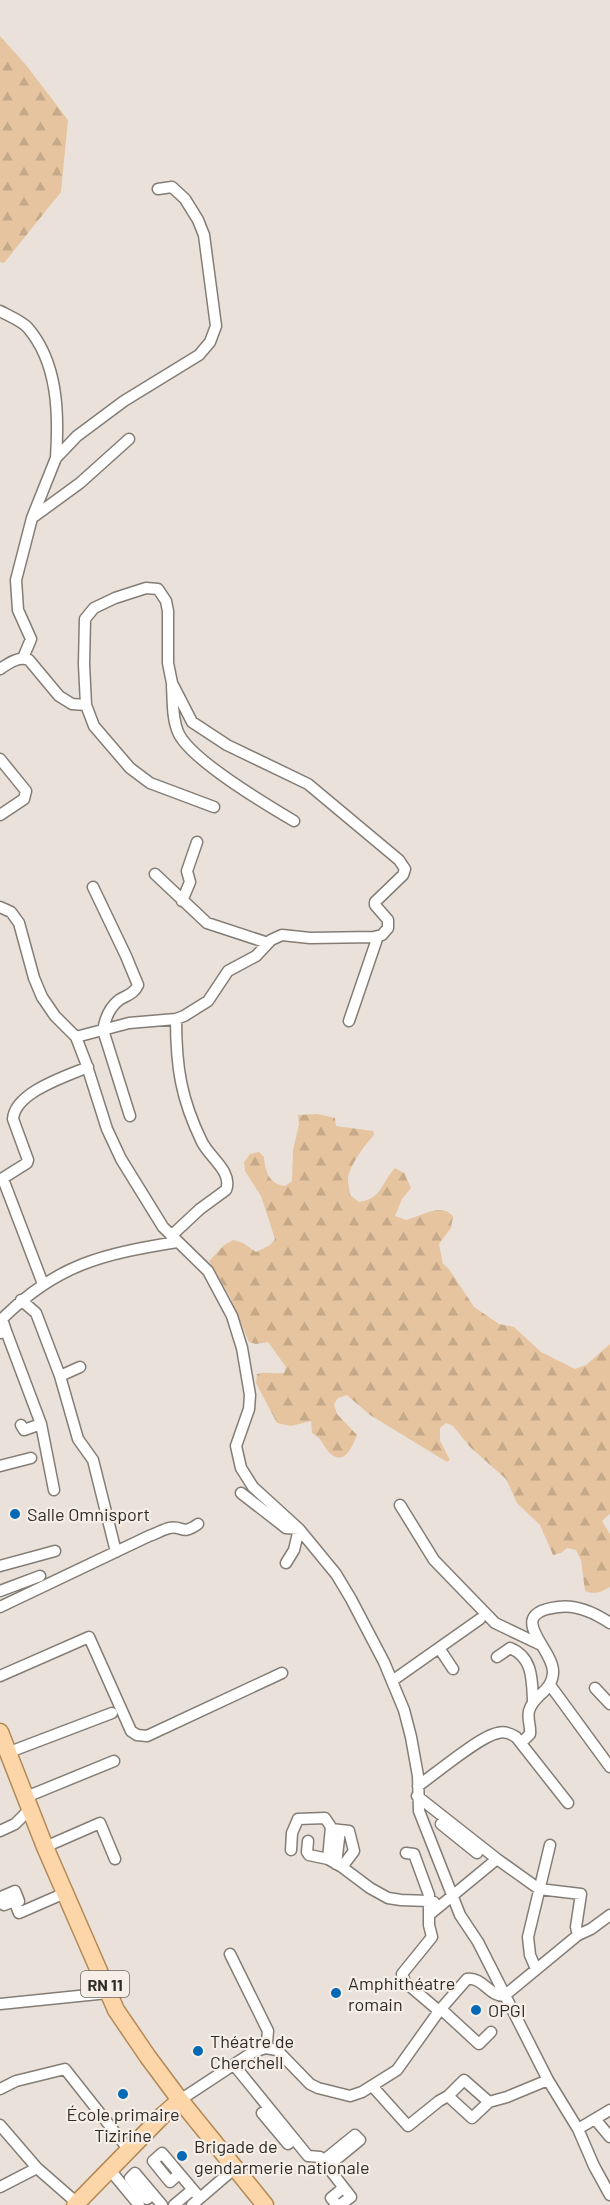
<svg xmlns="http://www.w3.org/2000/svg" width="610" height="2205" font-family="Barlow,sans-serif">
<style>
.forest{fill:url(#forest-firs)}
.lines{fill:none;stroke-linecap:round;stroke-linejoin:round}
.street-casing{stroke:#847d76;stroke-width:13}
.primary-casing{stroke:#b38956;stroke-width:19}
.street{stroke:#fff;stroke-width:10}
.primary{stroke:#fcd6a8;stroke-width:16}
.poi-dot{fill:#046ab6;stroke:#f7efe7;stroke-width:2}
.labels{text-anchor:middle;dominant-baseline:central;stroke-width:4.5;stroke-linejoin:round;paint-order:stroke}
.shield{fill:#f7efe7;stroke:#6b6762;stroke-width:1.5}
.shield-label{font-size:16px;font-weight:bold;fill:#2f2d29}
.poi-label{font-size:18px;fill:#2f2d29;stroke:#f7efe7;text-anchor:start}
</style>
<defs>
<pattern id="forest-firs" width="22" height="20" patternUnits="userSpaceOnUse" patternTransform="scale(1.5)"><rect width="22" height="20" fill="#e6c49f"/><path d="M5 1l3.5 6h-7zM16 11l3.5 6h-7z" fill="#c6a989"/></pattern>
</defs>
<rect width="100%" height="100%" fill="#eae2da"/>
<path class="forest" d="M0,36l26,29 42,55 -7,72 -57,71 -4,-1z
M317,1114l18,4 1,8 37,5 1,4c-9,10 -26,32 -26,45 0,5 2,10 2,15l9,7c23,-3 22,-19 36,-34l9,5 7,15 -9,11 -7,17 11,4c16,-4 34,-18 47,-4l-2,12 -12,16 4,20 6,5 25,38 25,17 15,3 27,25 34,17 11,-4 24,-21v170l-8,7 8,13v53c-8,5 -16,8 -25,4l-4,-31 -5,-10 -9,-2 -6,5 -8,2 -13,-30 -23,-22 -11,-24 -36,-32 -17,-21 -7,-3 -6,5v13l10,19 -3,2 -77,-47 -23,-20 -9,3 -4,6 3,10 20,21c-4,10 -12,31 -26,19 -8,-6 -6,-13 -19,-21l-1,-12 -20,5 -14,-3 -21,-40 1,-9c8,-3 18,0 27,-1l2,-6 -18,-25 -12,2 -7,-2 -19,-45 -21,-36 15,-16 9,-5 10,3 13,9 14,-7 5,-6 -14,-43 -16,-25 -1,-9 6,-8 9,-2 5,5c1,14 5,27 21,29l7,-5 1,-31 6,-26 -1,-9z"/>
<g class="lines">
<defs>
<path id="street" d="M0,311c9,5 22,10 28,17 30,35 31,86 28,130
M32,518l48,-35 49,-44
M23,658l8,-19 -13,-29 -2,-30 16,-62 24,-60 21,-22 47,-35 75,-46 11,-13 6,-16 -12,-91 -6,-15 -13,-21 -13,-12 -14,2
M0,669c9,-6 19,-13 29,-9l30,36 13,8 14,1
M172,686c1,15 0,32 6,46 11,27 89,73 116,89
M0,759l26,32 -2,8 -24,16
M155,874l52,49 61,20
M93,887l33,69 12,29c-4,9 -11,10 -19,15 -9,7 -14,19 -16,30l27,86
M182,901l8,-19 -3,-11 10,-29
M0,907l11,5 8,11 15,55 8,19 13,19 21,21 10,26 21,66 14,30 42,68 45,44 24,45 10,32 8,47 -1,14 -13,37 5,22 12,19 46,42 37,45 15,25 33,63 20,48 7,27 7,39 1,35 41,104 18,27 70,138 30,49 16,37 16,29
M349,1021l29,-85
M76,1037l53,-14 47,-4 8,-3 24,-15 20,-30 28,-15 15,-16 11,-5 28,3 64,-1 8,-2 6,-7v-8l-13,-15v-3l28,-27 2,-6 -6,-9 -91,-76 -81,-39 -35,-23 -20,-39 -4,-20v-52l-2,-10 -8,-12 -12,-1 -31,10 -21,10 -9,11 -1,45 2,41 8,21 36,42 20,15 64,24
M3,1179l40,105
M0,1180l27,-17 1,-3 -15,-41c2,-27 54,-43 75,-52
M171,1236l29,-27 26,-19c7,-18 -16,-32 -24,-48 -21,-43 -26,-75 -26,-123
M21,1300l15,13 24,63 18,63 15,21 23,92
M0,1327l6,4 35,93 13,66
M0,1333l6,-2 -4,-12c55,-55 101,-65 175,-77
M60,1376l20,-9
M21,1425l3,5 17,-6
M0,1466l31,-8
M241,1493l45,35 13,1 -5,21 -8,13
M400,1505l34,55 61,63 44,21
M0,1566l55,-15
M0,1591l40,-15
M0,1607l149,-71c6,-2 13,-6 20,-8 14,-3 12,8 29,-4
M439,1648l14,21
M497,1657l13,-9c23,9 22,32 23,53
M0,1676l89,-39 42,94 6,4 10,1 135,-63
M392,1681l88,-62
M550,1685l60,82
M595,1688l15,16
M521,1743l9,-9c1,-8 -3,-15 -1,-23 4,-16 23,-19 24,-38 2,-24 -51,-59 5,-66 18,-3 37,6 52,16
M7,1753l105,-40
M418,1786c17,-12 62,-50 80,-53 7,-2 12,0 18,4l52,66
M417,1796l80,63
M26,1797l88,-36
M443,1821l-2,3 36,29 4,-6
M331,1829l18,2 5,20 -12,16
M0,1831l15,-7 15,-15
M308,1841l-1,11 2,3 19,4 14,8 28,21 18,10 13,2 28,1v24l3,12 -30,37 3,8 34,29
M45,1847l55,-24 15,36
M291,1850l1,-17 6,-14 27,-1 6,9 -3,32
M406,1853l8,1 15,41v6l5,1
M336,1864l4,-34
M15,1903l-1,-2 -10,4 -3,-8 14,-6 4,10 -4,2 4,10 46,-20
M429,1915l68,-56 42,30 42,5 -5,33 2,8
M230,1954l38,77 -1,11 -9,7
M536,1969l-6,-14 -2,-18 22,-92
M0,2004l108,-11
M441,2009l38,35 12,-12
M234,2065l74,91 12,1 31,40 -11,8
M373,2087l35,39 31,-25 9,-5
M0,2089l16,-8 49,-12 64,81
M180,2100l73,-48 13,-4 11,2 33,34 8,4 32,8 12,-4 35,-22 42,-59 28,-32c16,-2 22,17 37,17l74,-61 13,-6 19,-14
M489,2102l-17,16 -24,-22 16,-16 25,22 18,-5 41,-17
M269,2108l-7,5 26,31 6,-5
M595,2119l15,18
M0,2125l37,43
M578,2129l32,-19
M323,2161l32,-26 5,5 -33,27
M110,2170l29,35
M179,2174l-9,8 -17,-21 9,-8 38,45
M0,2187l37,-19 40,35
M153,2194l-6,5 -17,-21 5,-5 27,32
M174,2205l18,-15
M192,2205l43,-37
M337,2205l-6,-7 12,-10"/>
<path id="primary" d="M0,1732l45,115 71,163 32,47 32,43 85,105
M75,2205l88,-90 17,-15"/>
</defs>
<use href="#street" class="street-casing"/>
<use href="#primary" class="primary-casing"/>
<use href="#street" class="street"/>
<use href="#primary" class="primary"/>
</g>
<g class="poi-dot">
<circle cx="15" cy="1514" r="6"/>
<circle cx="336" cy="1993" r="6"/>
<circle cx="476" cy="2010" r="6"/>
<circle cx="198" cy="2051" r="6"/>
<circle cx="123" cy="2094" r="6"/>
<circle cx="182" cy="2156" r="6"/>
</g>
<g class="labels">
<rect class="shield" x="81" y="1971" width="48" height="26" rx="4.5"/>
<g class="shield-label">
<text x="105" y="1984">RN 11</text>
</g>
<g class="poi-label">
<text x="27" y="1514">Salle Omnisport</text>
<text x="348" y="1983">Amphithéatre<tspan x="348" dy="21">romain</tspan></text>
<text x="488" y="2010">OPGI</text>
<text x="210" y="2041">Théatre de<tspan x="210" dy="21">Cherchell</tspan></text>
<text x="123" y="2114" text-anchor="middle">École primaire<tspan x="123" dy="21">Tizirine</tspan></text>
<text x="194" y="2146">Brigade de<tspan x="194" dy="21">gendarmerie nationale</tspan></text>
</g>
</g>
</svg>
